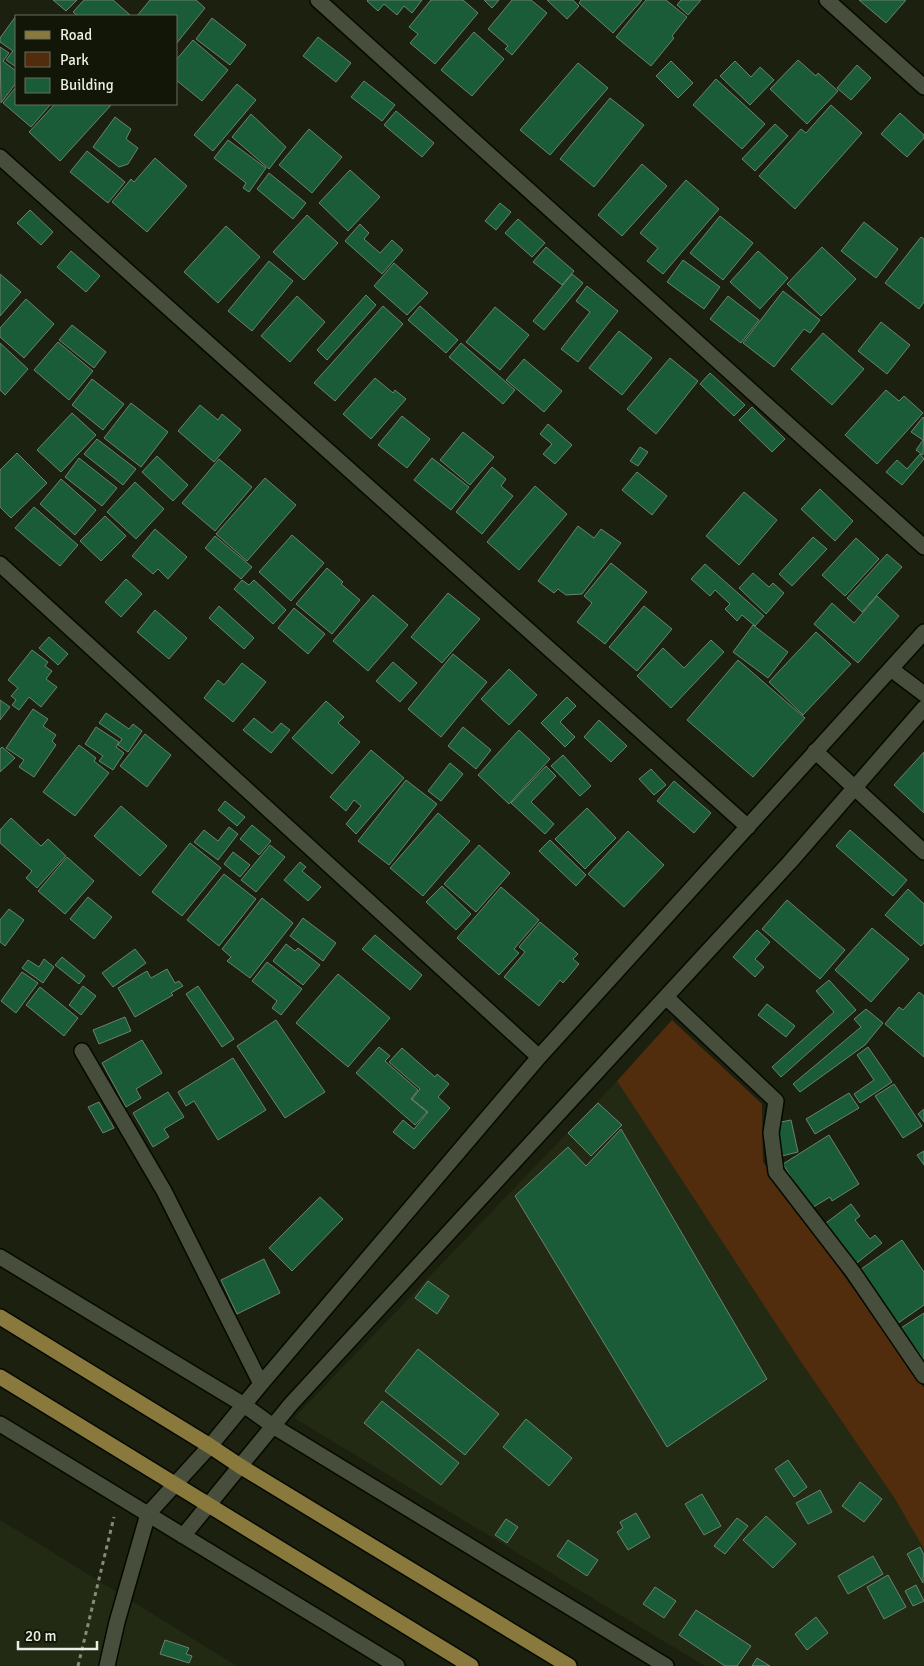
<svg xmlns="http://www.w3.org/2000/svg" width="924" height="1666" font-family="Signika,sans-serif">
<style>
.built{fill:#232a13}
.green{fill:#522d0d}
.building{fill:#1a5c37;stroke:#6d8073}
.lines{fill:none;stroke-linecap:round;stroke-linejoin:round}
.minor-casing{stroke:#060900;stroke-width:18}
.major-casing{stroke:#060900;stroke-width:18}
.path{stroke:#868a7c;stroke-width:3;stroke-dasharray:4 4;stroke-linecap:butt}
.minor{stroke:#484e3c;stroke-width:15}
.major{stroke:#89793d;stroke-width:15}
</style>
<rect width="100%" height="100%" fill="#1b200f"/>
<path class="built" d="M617,1081l184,281 94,137 29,49v118h-219l-411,-248z
M0,1520l237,146h-237z"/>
<path class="green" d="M672,1020l90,84 1,58 161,226v161l-29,-50 -94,-137 -184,-281z"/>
<path class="building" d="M53,0h24l-11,11z
M84,0h29l17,15 -1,1h-51l-5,-4z
M150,0h46l9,8 -29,36v-28h-39z
M368,0h54l-10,13 -8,-7 -7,9 -13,-11 -6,7 -11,-10z
M431,0h32l15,13 -43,51 -25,-21 8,-9 -9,-7z
M484,0h15l-7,8z
M512,0h19l16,13 -35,42 -7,-6 3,-3 -20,-17z
M547,0h26l6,6 -12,13z
M581,0h61l-29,33 -34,-30z
M646,0h20l21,17 -15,19 2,2 -23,28 -35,-29z
M681,0h20l-13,15 -11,-10z
M859,0h47l-20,23z
M16,16v51l-10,-7 7,-9 -13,-9v-4z
M212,18l34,27 -16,20 -34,-26z
M474,32l30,27 -32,37 -31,-26z
M318,37l33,26 -15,19 -33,-26z
M193,40l35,30 -26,31 -26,-21v-20z
M0,47l9,6 -6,8 13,10v12l-15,20z
M798,60l18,16 2,-3 20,18 -31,33 -37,-35z
M671,61l22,22 -15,15 -22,-22z
M735,61l16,16 9,-10 14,13 -24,25 -30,-29z
M578,63l30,25 -58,67 -30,-25z
M857,65l14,13 -20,22 -14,-12z
M716,79l49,45 -23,25 -49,-44z
M364,81l31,24 -13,16 -31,-24z
M237,84l19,16 -43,51 -19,-16z
M16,87v17h35l-20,23 -28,-24z
M610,98l34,27 -50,62 -34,-28z
M55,104h57l-52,57 -31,-29z
M831,105l31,28 -67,76 -36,-33 42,-47 5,4z
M396,111l38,32 -12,14 -38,-32z
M900,113l24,22v3l-17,19 -26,-23z
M251,114l35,33 -17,22 -37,-32z
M115,117l16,12 -5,10 12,9 -10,16 -9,3 -26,-20z
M775,124l13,12 -33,35 -13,-12z
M309,129l33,28 -30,36 -33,-28z
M228,140l38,28 -17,24 -6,-4 3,-5 -32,-25z
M87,151l38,31 -17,21 -38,-31z
M155,158l32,28 -40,46 -35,-30 19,-23 3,3z
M642,164l25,22 -45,50 -24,-21z
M350,170l30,27 -32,34 -29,-28z
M269,173l37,30 -13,16 -36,-30z
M686,180l33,29 -56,65 -16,-13 11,-13 -18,-15z
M500,203l11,9 -15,18 -11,-9z
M30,210l23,22 -12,13 -24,-22z
M307,215l31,28 -34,37 -31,-28z
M720,216l33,27 -30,37 -33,-27z
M518,219l27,24 -13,14 -27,-24z
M864,222l34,27 -22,29 -35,-27z
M360,224l9,9 -5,6 16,14 12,-13 11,10 -21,24 -37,-33z
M226,226l34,31 -42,46 -34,-31z
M921,237l3,2v63l-5,7 -34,-26z
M546,247l28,24 -12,14 -29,-23z
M822,247l34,32 -35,37 -34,-32z
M71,251l29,25 -14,16 -29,-25z
M758,251l30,27 -28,31 -30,-27z
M683,260l37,27 -16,22 -37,-27z
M269,261l24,20 -41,50 -24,-20z
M394,263l34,30 -21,22 -33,-29z
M0,274l21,18 -21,24z
M572,274l11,9 -39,47 -11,-9z
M587,286l31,25 -40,51 -17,-13 29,-37 -14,-11z
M783,291l37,29 -10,13 -6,-4 -30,38 -31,-24z
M366,295l10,10 -49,55 -10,-10z
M297,296l28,26 -35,40 -29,-26z
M728,296l31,24 -18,23 -31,-24z
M26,299l28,25 -30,34 -24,-21v-9z
M383,306l20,18 -68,77 -21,-18z
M420,306l38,34 -12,13 -38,-33z
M495,307l34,28 -29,35 -34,-28z
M881,322l29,23 -23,29 -29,-23z
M72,325l34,27 -12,16 -35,-28z
M619,331l33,27 -30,37 -33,-27z
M823,333l41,36 -32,36 -41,-36z
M58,342l35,29 -24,29 -35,-30z
M0,343l28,26 -23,26 -5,-5z
M461,343l54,47 -12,14 -54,-47z
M670,358l28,23 -42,53 -29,-25z
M524,359l38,32 -18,21 -38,-32z
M710,373l35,32 -11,11 -34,-32z
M375,378l18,15 2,-3 11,9 -35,40 -28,-25z
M92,379l32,25 -21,26 -31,-25z
M886,390l13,11 5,-5 19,17 -46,51 -32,-29z
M131,403l37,29 -27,35 -37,-29z
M200,405l18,15 4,-6 19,16 -27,32 -36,-31z
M752,407l33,32 -13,13 -33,-32z
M72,413l24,22 -35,37 -24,-22z
M402,416l28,23 -23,29 -29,-23z
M923,417l1,1 -1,37 -7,-5 7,-10 -12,-8z
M548,424l24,21 -17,19 -12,-10 9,-10 -12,-10z
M463,432l31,25 -24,28 -30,-25z
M97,439l39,30 -13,16 -39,-31z
M640,447l8,5 -10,14 -8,-5z
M17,453l30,30 -36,35 -11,-11v-37z
M920,454l4,5 -22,26 -16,-13 11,-12 10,9z
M157,456l31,29 -15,16 -31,-29z
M79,458l38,30 -15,18 -37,-29z
M432,458l37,29 -18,23 -37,-30z
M219,459l33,28 -37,44 -33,-28z
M492,467l14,12 -5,7 12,10 -31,38 -26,-22z
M637,472l30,24 -15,19 -30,-25z
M265,478l31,27 -49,56 -31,-27z
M61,479l35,31 -21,25 -35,-31z
M135,482l29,27 -28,30 -29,-27z
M535,486l32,28 -48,56 -32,-28z
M820,489l33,32 -18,20 -34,-32z
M744,492l33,28 -38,45 -33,-29z
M34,507l44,38 -18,21 -45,-38z
M105,516l21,20 -25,25 -21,-20z
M578,526l16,12 7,-9 20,14 -39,51 -16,1 -8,-6 -4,4 -16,-12z
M155,529l32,28 -19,22 -10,-10 -5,5 -21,-18z
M292,535l32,28 -33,38 -32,-29z
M215,536l37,31 -11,12 -36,-31z
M813,537l14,12 -35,37 -13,-12z
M856,538l23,21 -34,37 -23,-21z
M887,554l15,13 -40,45 -15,-14z
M611,563l36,29 -42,52 -28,-22 15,-19 -8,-7z
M705,564l59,52 -9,10 -13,-11 -5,6 -12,-12 5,-5 -15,-14 -5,6 -19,-17z
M327,568l16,14 -2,2 19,16 -28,34 -36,-30z
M753,573l16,14 4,-4 11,10 -18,21 -27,-26z
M126,579l16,15 -21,23 -16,-15z
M242,580l7,5 5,-5 32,30 -13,14 -39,-35z
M448,593l32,26 -38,44 -31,-26z
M373,595l35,30 -40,46 -35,-30z
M877,596l22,20 -41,47 -44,-39 18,-21 22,20z
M219,606l35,32 -10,11 -35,-31z
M644,606l28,23 -35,42 -28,-24z
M294,608l31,26 -17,20 -30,-26z
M155,610l32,28 -18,21 -32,-27z
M753,625l35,27 -20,26 -35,-26z
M816,632l35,32 -48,51 -34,-33z
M49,637l19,17 -10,11 -19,-17z
M711,640l13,12 -53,56 -34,-32 26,-28 21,20z
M32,650l16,12 -3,4 7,5 -6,8 11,8 -16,20 -12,-10 -10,13 -7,-5 4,-5 -5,-4 7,-8 -10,-8z
M453,654l34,28 -46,55 -33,-28z
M738,660l67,58 -52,59 -66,-57z
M393,662l24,21 -17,19 -24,-21z
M242,663l24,19 -33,40 -29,-24 14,-18 6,5z
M509,669l28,26 -28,30 -28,-26z
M567,697l9,9 -16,16 15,15 -10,10 -24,-24z
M0,700l10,7 -10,13z
M326,701l18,16 -6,6 22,19 -28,32 -40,-36z
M33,709l15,10 -5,7 13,9 -4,6 4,4 -22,32 -15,-10 5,-7 -18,-12z
M106,713l23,16 4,-5 9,7 -14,21 -10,-7 4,-6 -23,-16z
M254,718l18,15 9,-10 9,7 -19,23 -28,-23z
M599,720l28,26 -16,16 -27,-25z
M96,727l23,15 -3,5 8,6 -11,17 -14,-9 4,-5 -18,-12z
M463,727l28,23 -15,19 -28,-23z
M519,730l31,29 -41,45 -31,-29z
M145,734l26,21 -24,32 -27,-21z
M79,745l17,13 -2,3 15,12 -34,43 -32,-24z
M2,747l13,11 -15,14v-23z
M371,750l33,28 -48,56 -10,-10 15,-18 -7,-6 -8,11 -16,-14z
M924,752v61l-30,-28z
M563,755l28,31 -11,10 -29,-30z
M450,763l13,11 -22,27 -13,-10z
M546,766l10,10 -25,26 23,22 -9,10 -34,-31z
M651,769l15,16 -12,10 -15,-16z
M406,780l31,24 -48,61 -31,-24z
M674,781l37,32 -17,20 -37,-32z
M225,801l20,16 -8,9 -19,-16z
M121,806l46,40 -27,30 -46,-40z
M587,808l29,30 -31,31 -30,-30z
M438,813l32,28 -47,55 -33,-28z
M11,818l30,28 7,-7 18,17 -29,32 -11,-10 6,-7 -32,-28v-13z
M252,825l19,16 -12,14 -19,-16z
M229,827l9,7 -20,26 -24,-18 10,-12 14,11z
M850,830l57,50 -14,16 -57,-50z
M628,831l36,34 -40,42 -36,-33z
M550,840l36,35 -10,11 -37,-35z
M190,843l31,25 -39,48 -30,-24z
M270,845l15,12 -29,35 -15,-12z
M479,845l31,28 -34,39 -32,-28z
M233,852l17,13 -10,12 -16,-13z
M67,857l27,24 -29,33 -27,-23z
M300,862l6,5 -4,4 19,16 -13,14 -24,-21z
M224,874l32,25 -37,47 -32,-26z
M442,886l29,28 -15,16 -30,-28z
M501,887l38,33 -25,29 5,4 -20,22 -42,-37z
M908,889l16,15v39l-3,3 -36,-31z
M88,897l24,20 -18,22 -24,-20z
M262,898l31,25 -43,55 -23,-17 4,-4 -9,-8z
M787,900l58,50 -25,29 -58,-50z
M9,909l15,11 -19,26 -5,-4v-22z
M303,918l33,25 -13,18 -33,-25z
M540,922l38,32 -5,5 6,5 -16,19 -3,-3 -21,26 -35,-29 21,-25 -6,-5z
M872,928l37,31 -38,43 -36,-32z
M757,930l13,12 -15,17 9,8 -9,10 -22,-20z
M375,935l47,40 -12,15 -48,-41z
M286,944l9,7 3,-3 22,17 -17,20 -30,-24z
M135,949l11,14 -33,24 -11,-14z
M62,957l23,19 -6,8 -24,-19z
M44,959l10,8 -11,16 -21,-15 6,-8 11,7z
M267,962l35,27 -21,26 -9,-7 5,-7 -25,-20z
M167,969l8,14 4,-2 4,5 -12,7 2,2 -38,22 -17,-29 29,-17 4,7z
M22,972l16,11 -22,30 -15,-12z
M338,974l52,44 -42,49 -52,-44z
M829,980l27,30 -75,67 -9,-10 62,-55 -18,-21z
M83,986l13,10 -15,19 -12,-10z
M198,986l36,53 -12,8 -36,-53z
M40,987l38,31 -14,18 -38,-31z
M919,992l5,4v61l-39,-33 14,-17 4,3z
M767,1004l28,22 -9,11 -28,-22z
M866,1009l17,14 -18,22 -65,47 -7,-8 68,-57 -7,-8z
M125,1017l6,14 -32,13 -6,-14z
M276,1020l49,72 -40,26 -48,-72z
M142,1040l20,33 -26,16 5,9 -15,9 -24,-44z
M379,1047l11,9 -5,5 33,29 -7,9 16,13 -12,13 -59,-52z
M868,1047l24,35 -32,21 -6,-9 20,-14 -17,-25z
M402,1048l33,29 2,-3 12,10 -11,13 12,11 -36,41 -21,-17 10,-12 11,9 14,-17 -16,-13 8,-10 -31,-27z
M233,1058l33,52 -48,30 -24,-39 -8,5 -8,-14z
M894,1084l28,42 -19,12 -28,-42z
M168,1092l16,25 -20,12 5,8 -16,10 -20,-34z
M849,1093l10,15 -44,26 -9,-15z
M99,1102l15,26 -11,5 -15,-26z
M598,1103l24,22 -31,31 -23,-23z
M924,1109v13l-6,-8z
M791,1120l7,32 -16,4 -6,-33z
M621,1129l146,250 -100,68 -152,-251 53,-49 18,19z
M829,1135l30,49 -27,17 -2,-4 -20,12 -27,-45z
M924,1151v14l-7,-10z
M320,1197l23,22 -51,52 -23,-23z
M851,1204l9,12 -5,4 15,19 5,-4 7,8 -29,23 -31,-40z
M902,1240l22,32v33l-30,21 -37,-54z
M264,1259l16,34 -43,21 -16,-34z
M428,1281l21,15 -12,18 -22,-16z
M924,1313v47l-23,-32z
M418,1349l81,65 -34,41 -80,-64z
M382,1401l77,62 -18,22 -77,-62z
M526,1419l46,39 -23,28 -46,-39z
M788,1460l19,27 -13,10 -19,-28z
M860,1482l22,17 -18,23 -22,-16z
M820,1490l12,22 -24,12 -12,-21z
M702,1494l19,32 -17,9 -19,-31z
M636,1513l14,24 -22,13 -11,-18 6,-4 -3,-6z
M766,1516l30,28 -23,24 -30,-28z
M737,1518l11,8 -23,28 -11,-8z
M506,1519l12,8 -11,16 -12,-8z
M568,1540l30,20 -11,16 -30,-20z
M920,1547l4,8 -1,28 -16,-29z
M873,1556l10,18 -35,20 -10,-18z
M888,1575l18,32 -22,12 -17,-32z
M916,1585l8,16 -11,5 -8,-15z
M655,1587l21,14 -12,17 -21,-14z
M696,1610l55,36 -14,20h-12l-46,-31z
M816,1617l12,16 -21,17 -12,-16z
M165,1640l24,8 -3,6 6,2 -3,7 -29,-9z
M757,1658l13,8h-18z"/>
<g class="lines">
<defs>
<path id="minor" d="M318,0l606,547
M827,0l97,87
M0,157l748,670
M0,564l539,493
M891,669l33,25
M815,751l109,101
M666,997l110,104 -5,32 5,39 77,100 71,104
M82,1051l82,140 97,193
M0,1257l244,148 29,21 393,240
M0,1424l397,242
M183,1536l108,-132 499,-542 134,-154
M107,1666l10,-44 31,-108 62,-68 51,-62 278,-327 385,-425"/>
<path id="major" d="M0,1317l210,129 30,20 329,200
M0,1377l471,289"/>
</defs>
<use href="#minor" class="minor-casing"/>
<use href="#major" class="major-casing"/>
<path class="path" d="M78,1666l36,-149"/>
<use href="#minor" class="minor"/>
<use href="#major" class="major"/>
</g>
<rect x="15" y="15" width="162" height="90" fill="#121607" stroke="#696c5f"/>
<rect x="25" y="31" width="25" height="8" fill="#89793d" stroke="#696c5f"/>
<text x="60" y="40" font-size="15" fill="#ebeee3">Road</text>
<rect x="25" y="52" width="25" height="15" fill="#522d0d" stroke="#696c5f"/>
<text x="60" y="65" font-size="15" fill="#ebeee3">Park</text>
<rect x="25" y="78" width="25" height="15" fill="#1a5c37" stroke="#696c5f"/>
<text x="60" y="90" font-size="15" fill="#ebeee3">Building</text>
<path d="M18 1641v8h79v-8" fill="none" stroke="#ebeee3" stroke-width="2.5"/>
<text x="25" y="1641" font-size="15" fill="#ebeee3" stroke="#121607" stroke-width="4" paint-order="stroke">20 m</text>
</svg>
